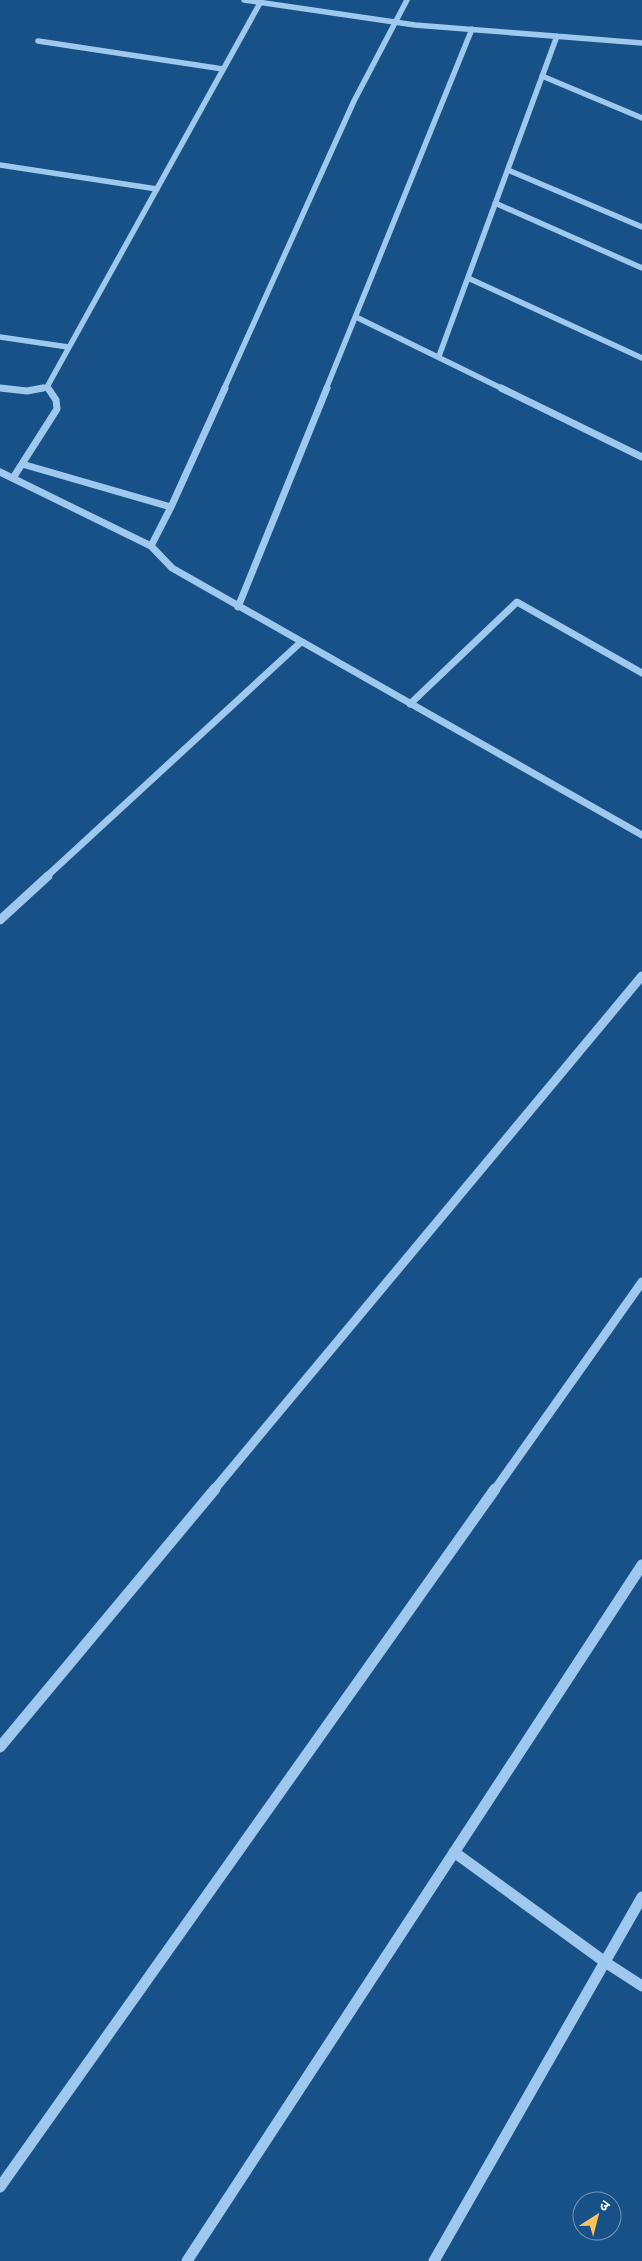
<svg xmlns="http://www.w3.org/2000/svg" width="642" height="2261" font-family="'Public Sans','Noto Sans Devanagari',sans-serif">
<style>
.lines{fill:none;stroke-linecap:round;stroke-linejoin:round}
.minor-far3{stroke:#9ec8ed;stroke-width:5.5}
.minor-far2{stroke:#9ec8ed;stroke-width:7}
.minor-far1{stroke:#9ec8ed;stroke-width:9}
.minor{stroke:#9ec8ed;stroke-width:11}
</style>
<rect width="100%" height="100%" fill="#185187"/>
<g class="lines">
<path class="minor-far3" d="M244,0l171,25 227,18
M38,41l185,28
M542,76l100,42
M0,165l157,24
M508,170l134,57
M495,203l147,65
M468,278l174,80
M356,317l147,72
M0,337l68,10
M439,356l118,-320
M47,387l1,2
M0,388l9,1
M37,389l10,-2 213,-384
M224,389l130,-288 53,-101
M326,389l146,-360"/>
<path class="minor-far2" d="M0,388l27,3 16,-3
M225,388l-54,119 -20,39 21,22 470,267
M501,388l141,69
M22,464l149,43
M0,472l151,74
M13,478l44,-69 -1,-9 -8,-12
M238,607l89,-219
M410,704l107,-102 125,71
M46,877l255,-235"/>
<path class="minor-far1" d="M0,920l48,-44
M213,1491l429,-515
M494,1491l148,-209"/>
<path class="minor" d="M0,1747l215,-258
M454,1852l151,110 37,24
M0,2187l495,-698
M187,2261l455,-696
M434,2261l208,-364"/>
</g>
<g transform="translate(597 2216) rotate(36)"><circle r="24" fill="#185187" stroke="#7497b7"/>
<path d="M0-4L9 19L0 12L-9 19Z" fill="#ffc25b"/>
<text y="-8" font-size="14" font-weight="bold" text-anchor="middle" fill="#ffffff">उ</text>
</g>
</svg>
